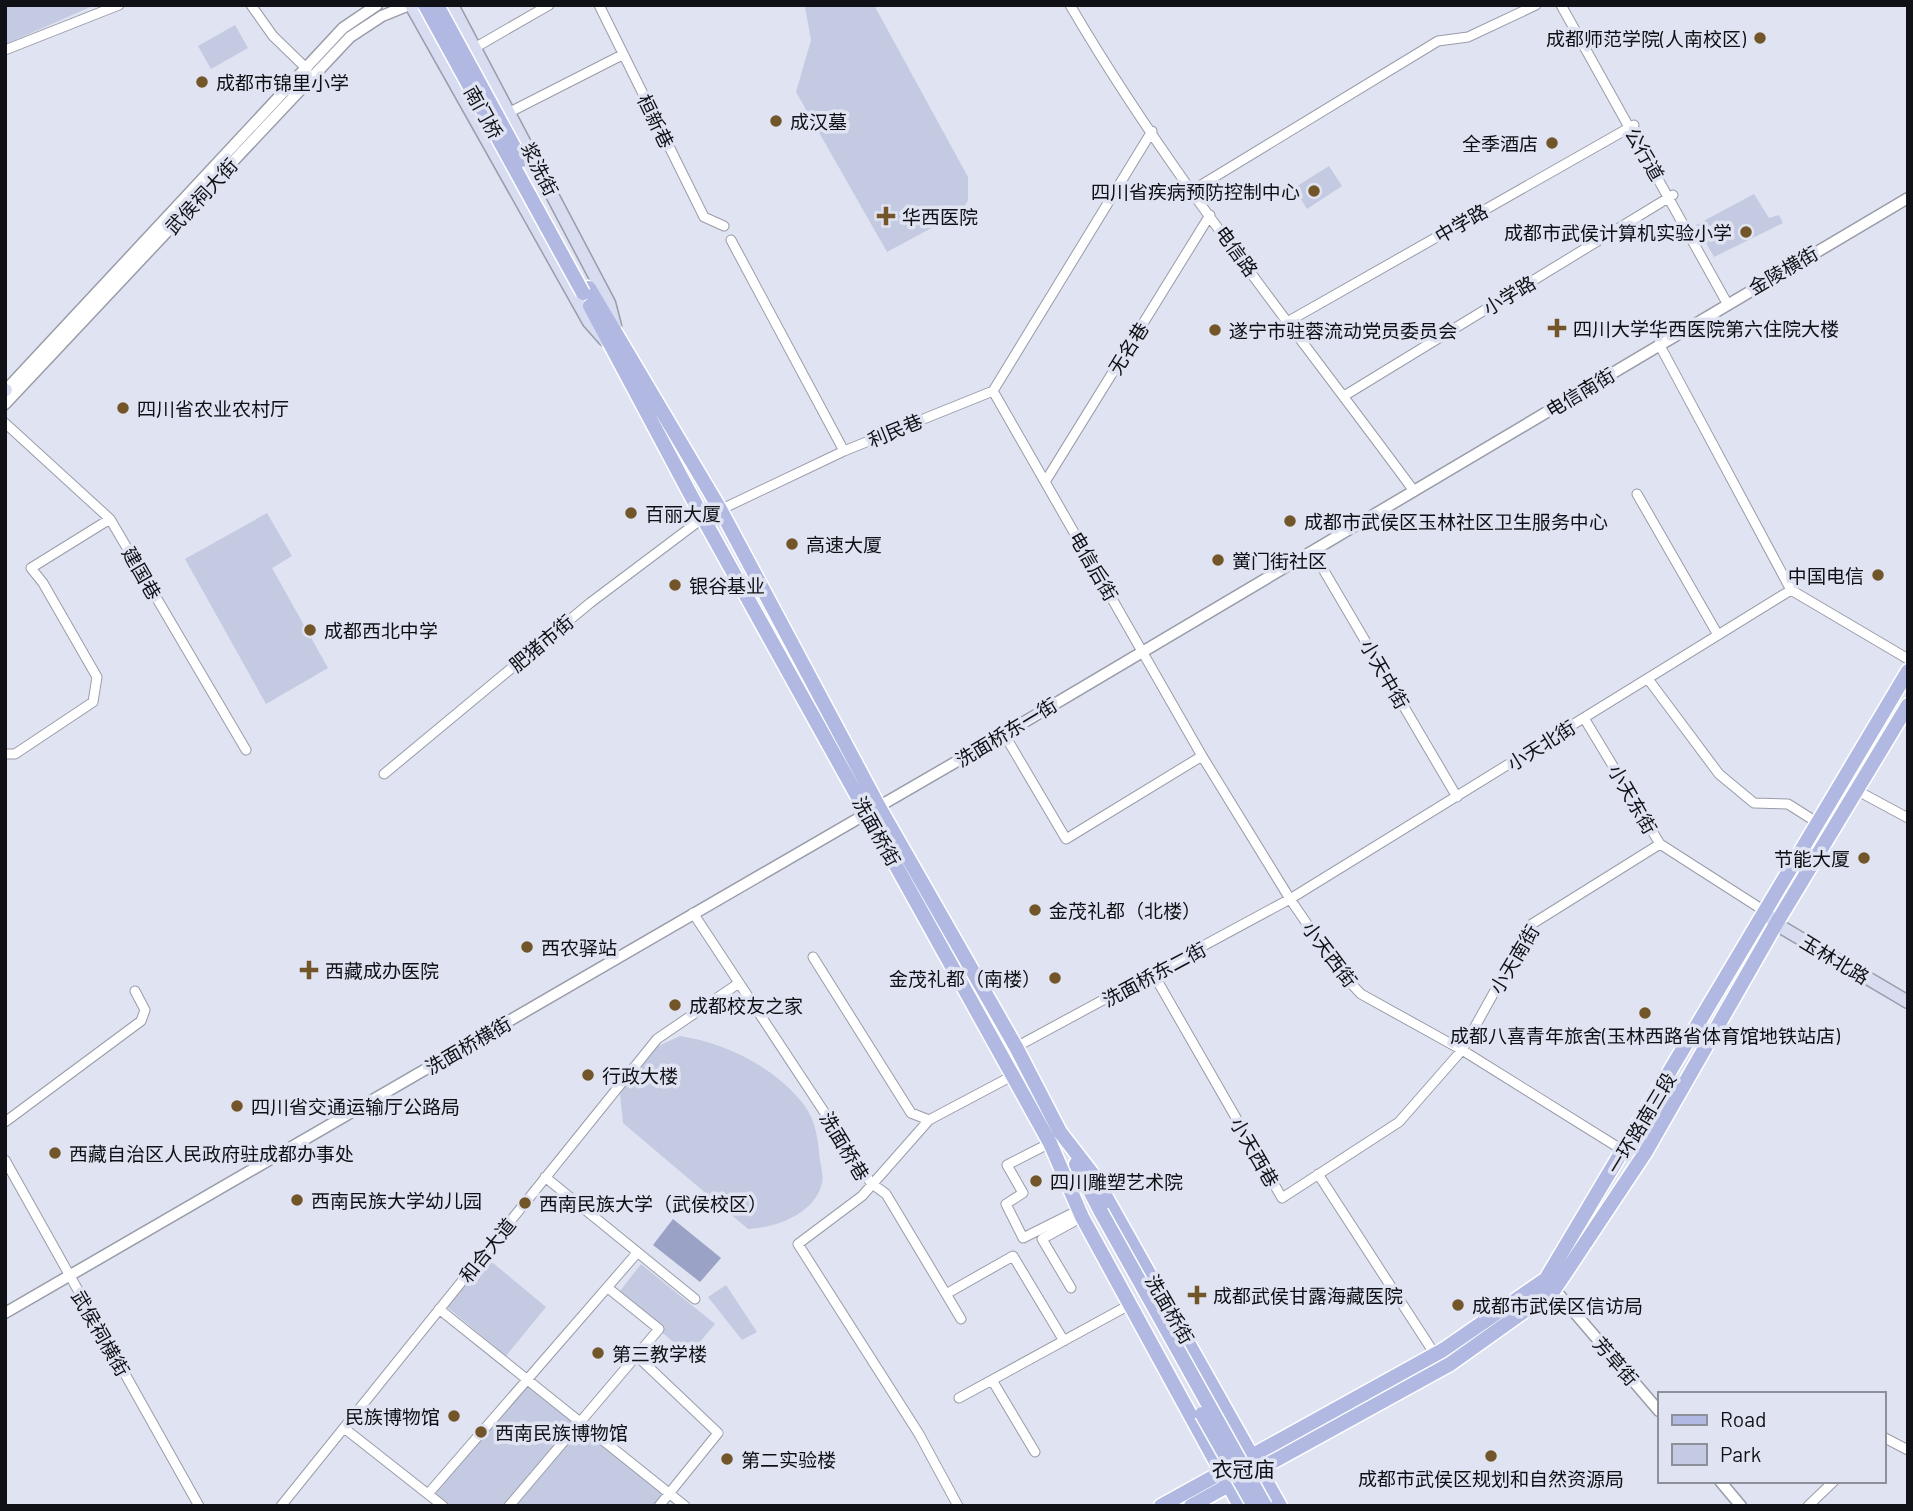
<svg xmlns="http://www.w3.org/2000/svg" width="1913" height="1511" font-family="Barlow,'Noto Sans SC',sans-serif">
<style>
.green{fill:#c4cae1}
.water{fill:#9aa2c5}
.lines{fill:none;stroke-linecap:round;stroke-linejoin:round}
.minor-casing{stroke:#999ca9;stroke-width:11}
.tertiary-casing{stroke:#999ca9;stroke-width:13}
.secondary-casing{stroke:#999ca9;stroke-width:15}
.primary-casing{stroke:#fff;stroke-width:17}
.minor{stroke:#fff;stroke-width:9}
.tertiary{stroke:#fff;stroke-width:10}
.secondary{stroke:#d8dcf1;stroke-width:12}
.primary{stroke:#b1b9e2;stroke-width:14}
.primary-bridge-casing{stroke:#fff;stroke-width:17;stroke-linecap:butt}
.primary-bridge{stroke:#b1b9e2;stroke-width:14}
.poi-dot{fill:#725529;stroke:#e0e3f1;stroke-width:2.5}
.labels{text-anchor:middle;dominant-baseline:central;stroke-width:7;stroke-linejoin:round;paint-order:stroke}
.poi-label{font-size:19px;fill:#101116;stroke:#e0e3f1;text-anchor:start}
.street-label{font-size:19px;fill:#101116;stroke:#e0e3f1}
.neighbourhood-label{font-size:21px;fill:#101116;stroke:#e0e3f1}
</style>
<rect width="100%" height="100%" fill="#e0e3f1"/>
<path class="green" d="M5,5h90l-89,39z
M808,5h66l94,172v23l-7,12 -74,40 -91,-160 15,-52 -6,-33z
M235,25l13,23 -37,21 -13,-23z
M1329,166l13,20 -35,23 -13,-21z
M1754,194l15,24 10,-3 4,8 -69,34 -18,-32z
M267,513l25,43 -20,12 56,100 -62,36 -81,-145z
M680,1036c45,7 92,30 121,65 13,16 16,31 18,50 0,9 5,23 3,32 -7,31 -47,45 -74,46l-125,-106 -3,-29 36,-47z
M487,1258l59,49 -40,49 -59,-49z
M641,1264l74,60 -26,31 -72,-60z
M726,1285l31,47 -15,8 -34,-43z
M529,1378l140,115 -10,13h-216l-15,-12z"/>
<path class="water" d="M673,1219l48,39 -21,24 -47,-37z"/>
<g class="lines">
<defs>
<path id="minor" d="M251,5l22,31 34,33
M599,5l105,212 20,9
M1070,5c100,171 227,327 344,486
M1561,5l166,298
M5,50l114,-45
M471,50l78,-45
M510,112l112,-57
M1193,190l245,-149 30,-4 68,-32
M731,240l113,211
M1289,321l345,-196
M1659,344l132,246 117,69
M993,391l159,-260
M1344,396l329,-201
M5,423l105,96 136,231
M1045,482l165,-267
M1637,494l81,141
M1313,552l144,245
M1648,679l71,95 35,29 34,1 30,19
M1584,718l76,126 106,68
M1004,734l62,105 136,-83
M5,754h10l78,-52 4,-25 -54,-94 -12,-15 79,-49
M384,774l206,-171 113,-85 141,-67 149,-60 209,365 88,143 50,73 21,22 101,56 162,101
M1856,790l52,28
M693,913l178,270 15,11 75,125
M813,957l98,156 18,7
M1154,975l128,223 117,-76 63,-72 70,-126 128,-80
M1016,1047l274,-148 501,-309
M5,1122l136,-101 4,-11 -10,-19
M1050,1143l-43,22 16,28 -17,11 17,34 56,-28
M5,1160l194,346
M1318,1174l116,179
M545,1177l150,122
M1071,1288l-29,-49 40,-22
M946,1294l67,-38 51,85
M439,1309l246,197
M637,1356l81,77 -59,73
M992,1380l43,72
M959,1398l172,-94
M344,1428l99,78
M1883,1437l25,13
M428,1494l209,-241
M281,1506l376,-467 82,-56
M509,1506l150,-177 -51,-41
M958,1506l-39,-72 -121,-190 64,-48 67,-76 83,-44
M1808,1506l26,-25"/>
<path id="tertiary" d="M5,391l338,-363 34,-23
M5,404l345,-367 32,-21 27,-11
M1550,1284l109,127
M5,1313l999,-579 904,-536
M1720,1481l21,25"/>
<path id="secondary" d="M411,5l178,317 16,18
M452,5l157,298 6,23
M5,390h1
M1766,912l10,12 132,78"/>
<path id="primary" d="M589,288l131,221 159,298 137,240 44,85 34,44 186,330
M590,306l113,212 347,625 32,74 158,289
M1076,1164l25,48
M1254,1472l196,-108 104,-74 91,-137 131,-229 132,-219
M1161,1506l282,-156 103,-71 362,-608
M1191,1506l45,-25"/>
</defs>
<use href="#minor" class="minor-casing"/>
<use href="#tertiary" class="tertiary-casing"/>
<use href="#secondary" class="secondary-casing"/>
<use href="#primary" class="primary-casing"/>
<use href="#minor" class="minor"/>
<use href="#tertiary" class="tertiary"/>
<use href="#secondary" class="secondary"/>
<use href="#primary" class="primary"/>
<defs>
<path id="primary-bridge" d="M425,5l158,288
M437,5l84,155
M1101,1212l164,294
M1202,1414l52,92"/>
</defs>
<use href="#primary-bridge" class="primary-bridge-casing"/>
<use href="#primary-bridge" class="primary-bridge"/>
</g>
<g class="poi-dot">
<circle cx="1760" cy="38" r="7"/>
<circle cx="202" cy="82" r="7"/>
<circle cx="776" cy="121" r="7"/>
<circle cx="1552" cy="143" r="7"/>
<circle cx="1314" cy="191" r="7"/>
<path d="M882.5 205.5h7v7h7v7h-7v7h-7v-7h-7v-7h7z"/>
<circle cx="1746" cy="232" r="7"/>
<path d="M1553.5 317.5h7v7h7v7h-7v7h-7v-7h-7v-7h7z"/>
<circle cx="1215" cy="330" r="7"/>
<circle cx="123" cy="408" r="7"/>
<circle cx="631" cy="513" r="7"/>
<circle cx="1290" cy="521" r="7"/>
<circle cx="792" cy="544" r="7"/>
<circle cx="1218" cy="560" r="7"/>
<circle cx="1878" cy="575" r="7"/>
<circle cx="675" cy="585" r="7"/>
<circle cx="310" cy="630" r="7"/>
<circle cx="1864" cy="858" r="7"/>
<circle cx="1035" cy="910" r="7"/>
<circle cx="527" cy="947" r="7"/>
<path d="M305.5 959.5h7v7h7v7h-7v7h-7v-7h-7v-7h7z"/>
<circle cx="1055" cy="978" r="7"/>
<circle cx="675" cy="1005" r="7"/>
<circle cx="1645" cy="1013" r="7"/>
<circle cx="588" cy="1075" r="7"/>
<circle cx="237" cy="1106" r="7"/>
<circle cx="55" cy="1153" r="7"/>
<circle cx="1036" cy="1181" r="7"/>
<circle cx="297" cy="1200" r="7"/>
<circle cx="525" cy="1203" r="7"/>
<path d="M1193.5 1284.5h7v7h7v7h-7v7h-7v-7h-7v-7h7z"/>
<circle cx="1458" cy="1305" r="7"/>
<circle cx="598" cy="1353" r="7"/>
<circle cx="454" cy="1416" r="7"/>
<circle cx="481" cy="1432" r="7"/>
<circle cx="1491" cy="1456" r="7"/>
<circle cx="727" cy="1459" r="7"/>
</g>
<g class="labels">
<g class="poi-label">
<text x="1746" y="38" text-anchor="end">成都师范学院(人南校区)</text>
<text x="216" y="82">成都市锦里小学</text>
<text x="790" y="121">成汉墓</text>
<text x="1538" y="143" text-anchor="end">全季酒店</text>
<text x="1300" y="191" text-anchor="end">四川省疾病预防控制中心</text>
<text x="902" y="216">华西医院</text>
<text x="1732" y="232" text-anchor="end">成都市武侯计算机实验小学</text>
<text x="1573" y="328">四川大学华西医院第六住院大楼</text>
<text x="1229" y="330">遂宁市驻蓉流动党员委员会</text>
<text x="137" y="408">四川省农业农村厅</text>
<text x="645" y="513">百丽大厦</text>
<text x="1304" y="521">成都市武侯区玉林社区卫生服务中心</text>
<text x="806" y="544">高速大厦</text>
<text x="1232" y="560">黉门街社区</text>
<text x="1864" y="575" text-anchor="end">中国电信</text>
<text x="689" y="585">银谷基业</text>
<text x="324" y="630">成都西北中学</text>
<text x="1850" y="858" text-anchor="end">节能大厦</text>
<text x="1049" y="910">金茂礼都（北楼）</text>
<text x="541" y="947">西农驿站</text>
<text x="325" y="970">西藏成办医院</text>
<text x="1041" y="978" text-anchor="end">金茂礼都（南楼）</text>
<text x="689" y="1005">成都校友之家</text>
<text x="1645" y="1035" text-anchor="middle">成都八喜青年旅舍(玉林西路省体育馆地铁站店)</text>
<text x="602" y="1075">行政大楼</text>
<text x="251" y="1106">四川省交通运输厅公路局</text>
<text x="69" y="1153">西藏自治区人民政府驻成都办事处</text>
<text x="1050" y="1181">四川雕塑艺术院</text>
<text x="311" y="1200">西南民族大学幼儿园</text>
<text x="539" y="1203">西南民族大学（武侯校区）</text>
<text x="1213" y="1295">成都武侯甘露海藏医院</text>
<text x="1472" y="1305">成都市武侯区信访局</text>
<text x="612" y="1353">第三教学楼</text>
<text x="440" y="1416" text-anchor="end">民族博物馆</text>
<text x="495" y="1432">西南民族博物馆</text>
<text x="741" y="1459">第二实验楼</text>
<text x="1491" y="1478" text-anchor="middle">成都市武侯区规划和自然资源局</text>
</g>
<g class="street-label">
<text transform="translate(484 112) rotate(61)">南门桥</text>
<text transform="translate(656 121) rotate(64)">桓新巷</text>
<text transform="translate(1645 154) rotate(60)">公行道</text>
<text transform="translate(540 169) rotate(63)">浆洗街</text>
<text transform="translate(201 196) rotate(-47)">武侯祠大街</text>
<text transform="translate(1461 223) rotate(-30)">中学路</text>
<text transform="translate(1237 251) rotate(54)">电信路</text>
<text transform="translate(1783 270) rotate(-30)">金陵横街</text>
<text transform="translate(1509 295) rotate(-31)">小学路</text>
<text transform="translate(1128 348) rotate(-58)">无名巷</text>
<text transform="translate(1580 392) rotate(-31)">电信南街</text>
<text transform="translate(895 430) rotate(-22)">利民巷</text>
<text transform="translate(1094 566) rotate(60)">电信后街</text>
<text transform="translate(142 573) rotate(60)">建国巷</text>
<text transform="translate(541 643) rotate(-40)">肥猪市街</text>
<text transform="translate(1385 674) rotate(60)">小天中街</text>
<text transform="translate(1006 732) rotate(-31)">洗面桥东一街</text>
<text transform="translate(1541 745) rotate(-32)">小天北街</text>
<text transform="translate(1633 799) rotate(60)">小天东街</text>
<text transform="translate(877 831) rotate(61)">洗面桥街</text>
<text transform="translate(1330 954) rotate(53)">小天西街</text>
<text transform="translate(1514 959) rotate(-59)">小天南街</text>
<text transform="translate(1835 959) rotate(31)">玉林北路</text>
<text transform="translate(1154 974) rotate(-28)">洗面桥东二街</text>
<text transform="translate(468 1045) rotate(-30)">洗面桥横街</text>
<text transform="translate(1641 1123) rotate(-59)">一环路南三段</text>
<text transform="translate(845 1146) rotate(59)">洗面桥巷</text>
<text transform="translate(1255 1152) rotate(60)">小天西巷</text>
<text transform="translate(487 1250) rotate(-51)">和合大道</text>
<text transform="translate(1170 1309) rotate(60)">洗面桥街</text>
<text transform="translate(101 1333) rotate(60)">武侯祠横街</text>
<text transform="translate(1616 1361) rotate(49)">芳草街</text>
</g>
<g class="neighbourhood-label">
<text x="1243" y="1468">衣冠庙</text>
</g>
</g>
<rect width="1913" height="1511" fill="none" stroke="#101116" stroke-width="14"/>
<rect x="1658" y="1392" width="228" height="91" fill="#e0e3f1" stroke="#8d8f99" stroke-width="2"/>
<rect x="1672" y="1415" width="35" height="10" fill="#b1b9e2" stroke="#8d8f99" stroke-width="2"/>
<text x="1720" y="1427" font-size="21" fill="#101116">Road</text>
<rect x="1672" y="1444" width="35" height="21" fill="#c4cae1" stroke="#8d8f99" stroke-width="2"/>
<text x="1720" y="1462" font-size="21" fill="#101116">Park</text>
</svg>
